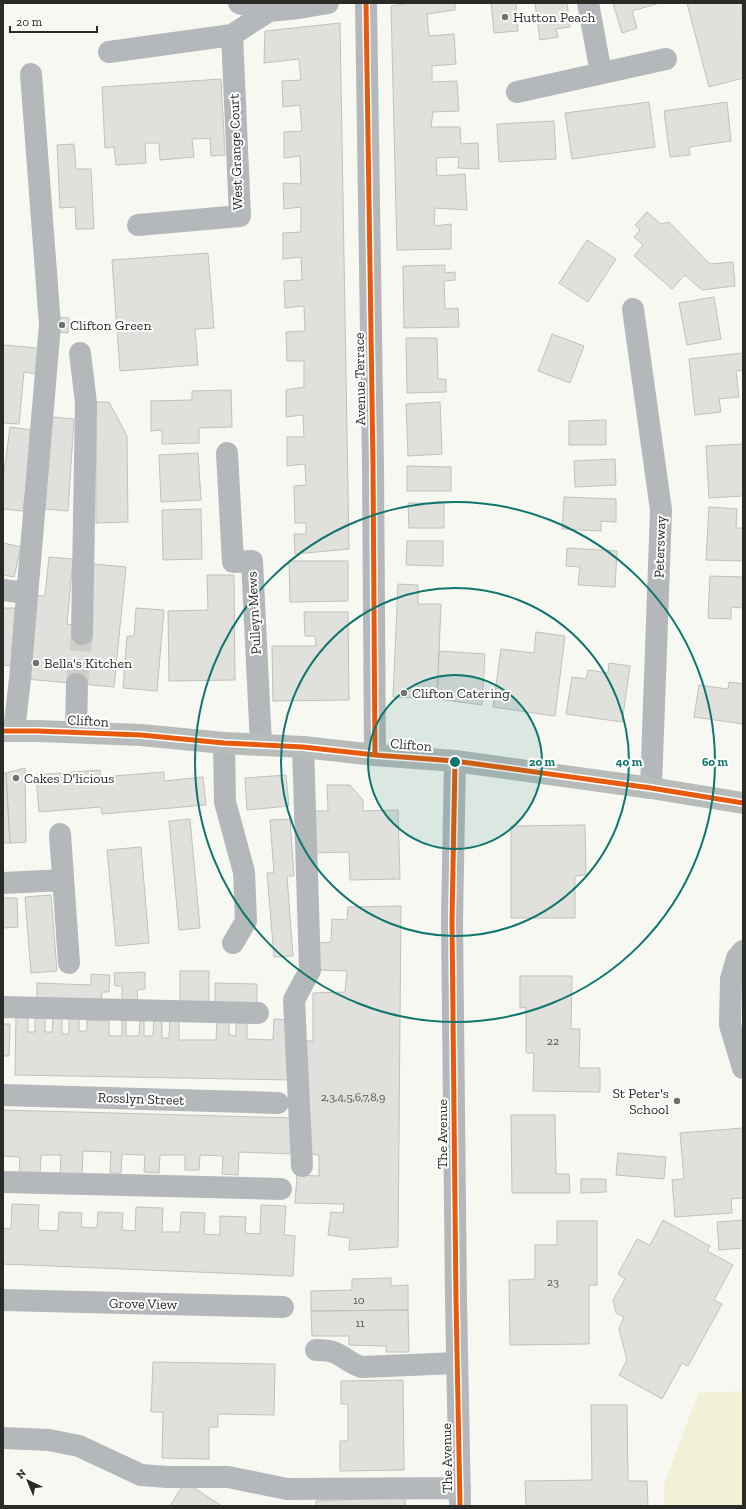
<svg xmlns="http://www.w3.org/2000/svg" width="746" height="1509" font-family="'Zilla Slab',serif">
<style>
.green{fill:#f2f1d6}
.building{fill:#e0e0dc;stroke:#c0c0bd}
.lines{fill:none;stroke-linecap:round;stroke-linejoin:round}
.minor-tunnel{stroke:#cfcfc9;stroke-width:22;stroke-dasharray:22 11;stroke-linecap:butt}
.minor{stroke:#b4b8bb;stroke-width:22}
.major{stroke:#b7bcbb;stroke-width:22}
.cycleway-casing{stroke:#fff;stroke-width:8}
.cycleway{stroke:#e8590c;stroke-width:5}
.ring{fill:none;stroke:#0f766e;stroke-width:2}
.poi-dot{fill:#72726e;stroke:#fff;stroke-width:1.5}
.labels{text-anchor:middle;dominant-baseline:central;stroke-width:4;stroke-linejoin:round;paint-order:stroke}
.number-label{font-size:12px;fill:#585855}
.poi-label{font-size:14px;fill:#2a2a27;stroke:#fff;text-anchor:start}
.street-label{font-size:14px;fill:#2a2a27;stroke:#fff}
.centre{fill:#0f766e;stroke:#fff;stroke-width:2}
.ring-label{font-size:12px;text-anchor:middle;font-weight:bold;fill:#0f766e;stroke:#fff;stroke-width:4;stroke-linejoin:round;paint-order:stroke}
</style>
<rect width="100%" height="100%" fill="#f8f8f2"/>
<path class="green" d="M743,1391v115h-79v-21l34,-92z"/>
<path class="building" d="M409,3h46v7l-28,4 2,22 25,-2 2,30 -24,2v16l25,-1 2,30 -26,1 -2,15h29l1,17 17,-1 1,26 -21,-1 1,-11 -23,1 1,18 28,-2 2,36 -32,-2 -1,18 17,-2v25l-54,1 -6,-244z
M491,3h25l2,28 -24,2z
M535,3h32l3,24 -14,2 2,8 -18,3z
M613,3h47l-28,8 5,17 -15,5z
M687,3h55l1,75 -34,9z
M340,23l9,526 -54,5 -1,-20h12v-11h-11l-1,-37 12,-1 -1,-21 -18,2v-29h17l-1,-22 -17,2v-27l18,-3v-26h-17l-1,-29 19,-1 -1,-25 -19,2 -1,-27 18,-1 -1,-23 -18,2v-26l18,-1v-25l-17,2 -1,-26 18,1 -1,-28 -16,2v-26l18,-1 -2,-26 -17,2 -1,-26 19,-1 -2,-21 -35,4 1,-32z
M221,79l4,76 -14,1 -1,-18 -18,1 2,18 -34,3 -1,-17h-14l1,20 -30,2 -2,-18 -9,1 -3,-61z
M649,102l6,45 -83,12 -7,-46z
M727,102l4,39 -42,6 1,8 -20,2 -6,-46z
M554,121l2,38 -57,3 -2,-38z
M74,144l2,25h15l3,60h-18l-1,-22 -15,1 -3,-63z
M647,212l14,12 8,-2 41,42 23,-2 2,24 -33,4 -17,-15 -13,14 -38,-33 9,-11 -9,-8 6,-7 -5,-5z
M587,240l29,19 -28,43 -29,-19z
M208,253l6,75 -19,1 3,36 -78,6 -8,-111z
M445,265v8l10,-1v8l-11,1 1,28 13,-1 1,19 -55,1 -1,-62z
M714,297l7,42 -34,6 -8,-42z
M56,317l13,1 -1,15 -13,-1z
M552,334l32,12 -14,37 -32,-12z
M406,338h31l1,41h8v13l-39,1z
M3,345l35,3 -2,26 -12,-2 -5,52 -16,-1z
M743,353v17l-7,1 3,26 -20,2 2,13 -26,3 -6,-56z
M231,390l1,37 -33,1v15l-37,1v-14l-11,1v-30l41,-1v-9z
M96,402h13l18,34 1,86 -32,1z
M440,402l2,52 -34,2 -2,-52z
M51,417l23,2 -6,92 -23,-2z
M606,420v25h-37v-24z
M10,427l23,3 -10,81 -20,-2v-29z
M743,444v52l-34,2 -3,-52z
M198,453l3,47 -40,2 -2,-47z
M615,459l1,26 -41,2 -1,-26z
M407,466l44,1v24h-44z
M564,497l52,2v23l-15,-1v10l-39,-2z
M408,503h36v25h-35z
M709,507l28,2 -1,19h7v33l-37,-1z
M201,509l1,50 -39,1 -1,-50z
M407,541h36v25l-37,-1z
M3,543l18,4 -7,30 -11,-2z
M567,548l50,3 -2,36 -37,-2 2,-18 -14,-1z
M49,557l24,2 -6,65 6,1 14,9 7,-70 32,3 -12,120 -88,-8 8,-84 11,1z
M289,561h59v40l-58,1z
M207,575h27l1,105 -66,1 -1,-70 40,-1z
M710,576l33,1v31l-12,-1v12l-23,-1z
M398,584l20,1v19h23l-4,95 -44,-2z
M3,608h12l-4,58 -8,-1z
M136,608l28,2 -7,81 -34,-3 4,-52h7z
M304,612h44l1,88 -76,1 -1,-55h44l-1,-10h-10z
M536,632l29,4 -10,80 -62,-9 8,-58 33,4z
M439,651l46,3 -3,51 -45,-6z
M609,663l21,3 -8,56 -56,-8 6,-37 14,2 2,-9 20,3z
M729,682l14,2v40l-49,-7 5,-32 29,4z
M25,768l1,74 -16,1 -4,-70z
M100,770l1,7 63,-5v9l39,-4 3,28 -104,9 -1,-7 -62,5 -3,-37z
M3,773h3l4,70h-7z
M286,775l3,31 -42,4 -2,-32z
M327,785h23l13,15v11l35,-1 2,69 -50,1 -1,-28 -41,1 -1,-42h21z
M190,819l10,109 -21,2 -10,-109z
M290,819l4,57h-7l6,80 -19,1 -7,-84h7l-4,-53z
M585,825l1,50 -11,1v42h-64v-92z
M141,847l8,96 -33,3 -9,-96z
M51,895l6,76 -26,2 -6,-76z
M3,898h14l1,29 -15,1z
M401,906l-3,341 -49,3 1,-12 -22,-3 3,-23 12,1 1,-9 -49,-1 2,-28 22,1v-21l-9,-1 -4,-113h7v-48l32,-1 2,-21 -28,-1v-27l12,-1 1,-23 15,1 1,-13z
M180,971h29v33h-29z
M145,972v17l-8,1 1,15h-16v-19h-7l-1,-13z
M91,974l19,1 -1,17h-7l-1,10 -64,-2v-17l54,2z
M520,976h52l-1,53h9l-1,39h21v24l-67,-1 1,-38h-8v-46l-6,1z
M215,983l42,1v22h-42z
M16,1015h12v17h7v-14h10v14h7l1,-15h9v17h7v-16h10v13h8v-11l22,1v15h13v-16h4v16h13l1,-16h4v16h9l1,-18h8v20h7l1,-21h9v23h37l1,-21h12v16l7,1v-14h11v17l26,1 1,-21 17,1v60l-276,-5z
M3,1024h7l-1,32h-6z
M3,1110l291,8 -1,36 -54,-2 -1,23 -16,-1 1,-18 -23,-1 -1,15h-14v-15h-25l-1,18 -15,-1 1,-17 -23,-1 -1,19h-11l1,-21 -28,-1 -1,25 -22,-1 1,-20h-20l-1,21 -21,-1 1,-18 -17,-1z
M511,1115h44l1,59h13l1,19h-58z
M743,1128v70l-12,1 1,14 -57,4 -3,-37 12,-1 -4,-46z
M618,1153l48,4 -2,22 -48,-4z
M581,1179h25v13l-25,1z
M12,1204l27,1 -1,25 20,1 1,-19 23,1 -1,14 16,1 1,-16 25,1 -1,17 13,1 1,-24 27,1 -1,24h18l1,-20 24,1 -1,21 16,1v-19l26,1 -1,16 15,1 1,-29 25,1 -2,29 11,1 -2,40 -290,-12v-36l8,1z
M663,1220l47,26 -3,5 26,14 -19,35 8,4 -34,62 -6,-3 -20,36 -43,-24 8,-15 -8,-31 5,-12 -8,-4 -3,-13 12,-21 -7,-5 19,-35 13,6z
M743,1220v28l-24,2 -2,-28z
M557,1221h40v64h-8v59l-79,1 -1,-65 26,-1v-34h22z
M391,1278v8l17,-1v25l-97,1v-20l41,-1v-11z
M408,1310l1,42h-23v-6l-37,-1v-9h-37l-1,-25z
M153,1362l122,2 -1,51 -56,-1v13h-9v32l-47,-1 1,-46h-12z
M403,1380l1,90 -64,1v-30h8v-37h-7v-23z
M591,1405h36l1,76h19l1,25h-122l-1,-25 67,-1z
M185,1482l37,24h-52z
M405,1497v9h-89v-5z"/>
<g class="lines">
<path class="minor-tunnel" d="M77,684l5,-50"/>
<path class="minor" d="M239,3l30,8 30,-3 29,-5
M366,3l7,462 2,290
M588,3l13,70
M109,52l123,-17 37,-24
M517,92l149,-33
M138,225l102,-9 -8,-181
M633,309l28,201 -10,278
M80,353l6,50 -4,231
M227,453l6,109 19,-1 9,184
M3,590l24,3
M14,731l6,-52 30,-354 -19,-251
M76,732l1,-48
M224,743l1,59 19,70 2,49 -13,22
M455,761l-3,159 4,380 4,206
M60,834l9,129
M3,883l60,-3
M743,951l-6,7 -6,21 -1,46 13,43
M3,1007l255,6
M3,1095l275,8
M302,1166l-8,-166 16,-30 -7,-223
M3,1182l278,7
M3,1300l280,7
M316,1350c5,0 12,0 17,2 10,3 17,12 29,15l95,-4
M3,1438l46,2 30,6 62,29 26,2h61l59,12 173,-1"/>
<path class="major" d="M3,731h35l103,4 83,8 79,4 72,8 80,6 196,27 92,15"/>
<defs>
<path id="cycleway" d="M366,3l7,462 2,290
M3,731h35l103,4 83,8 79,4 72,8 80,6 196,27 92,15
M455,761l-3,159 4,380 4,206"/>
</defs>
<use href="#cycleway" class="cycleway-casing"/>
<use href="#cycleway" class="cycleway"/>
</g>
<circle cx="455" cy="762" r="87" fill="#0f766e" fill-opacity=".12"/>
<g class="ring">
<circle cx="455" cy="762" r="87"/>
<circle cx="455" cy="762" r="174"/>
<circle cx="455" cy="762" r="260"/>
</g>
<g class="poi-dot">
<circle cx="505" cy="17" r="4"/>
<circle cx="62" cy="325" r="4"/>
<circle cx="36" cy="663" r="4"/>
<circle cx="404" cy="693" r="4"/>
<circle cx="16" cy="778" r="4"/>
<circle cx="677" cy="1101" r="4"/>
</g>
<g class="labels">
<g class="number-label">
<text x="553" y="1041">22</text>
<text x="353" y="1097">2,3,4,5,6,7,8,9</text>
<text x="553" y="1282">23</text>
<text x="359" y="1300">10</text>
<text x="360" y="1323">11</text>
</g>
<g class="poi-label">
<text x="513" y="17">Hutton Peach</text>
<text x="70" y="325">Clifton Green</text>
<text x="44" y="663">Bella's Kitchen</text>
<text x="412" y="693">Clifton Catering</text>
<text x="24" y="778">Cakes D'licious</text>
<text x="669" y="1093" text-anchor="end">St Peter's<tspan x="669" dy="16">School</tspan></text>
</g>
<g class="street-label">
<text transform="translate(236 152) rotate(-92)">West Grange Court</text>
<text transform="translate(360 379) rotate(-91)">Avenue Terrace</text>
<text transform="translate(660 547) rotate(-88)">Petersway</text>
<text transform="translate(254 613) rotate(-93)">Pulleyn Mews</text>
<text transform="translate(88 721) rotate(3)">Clifton</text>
<text transform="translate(411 745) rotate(4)">Clifton</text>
<text transform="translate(141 1099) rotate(2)">Rosslyn Street</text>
<text transform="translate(442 1134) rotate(-90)">The Avenue</text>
<text transform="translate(143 1304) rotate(1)">Grove View</text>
<text transform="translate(447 1458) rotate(-91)">The Avenue</text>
</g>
</g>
<circle cx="455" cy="762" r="6" class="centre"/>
<g class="ring-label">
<text x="542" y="766">20 m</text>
<text x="629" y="766">40 m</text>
<text x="715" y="766">60 m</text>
</g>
<rect width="746" height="1509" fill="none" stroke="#2a2a27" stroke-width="8"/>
<g transform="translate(28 1481) rotate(316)" stroke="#ffffff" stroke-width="3" paint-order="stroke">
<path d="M0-3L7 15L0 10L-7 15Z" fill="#2a2a27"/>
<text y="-6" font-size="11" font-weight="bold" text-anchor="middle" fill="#2a2a27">N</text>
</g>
<path d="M10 26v6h87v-6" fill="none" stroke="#2a2a27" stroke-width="2"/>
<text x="16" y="26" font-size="12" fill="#2a2a27" stroke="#ffffff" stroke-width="3" paint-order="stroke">20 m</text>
</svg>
